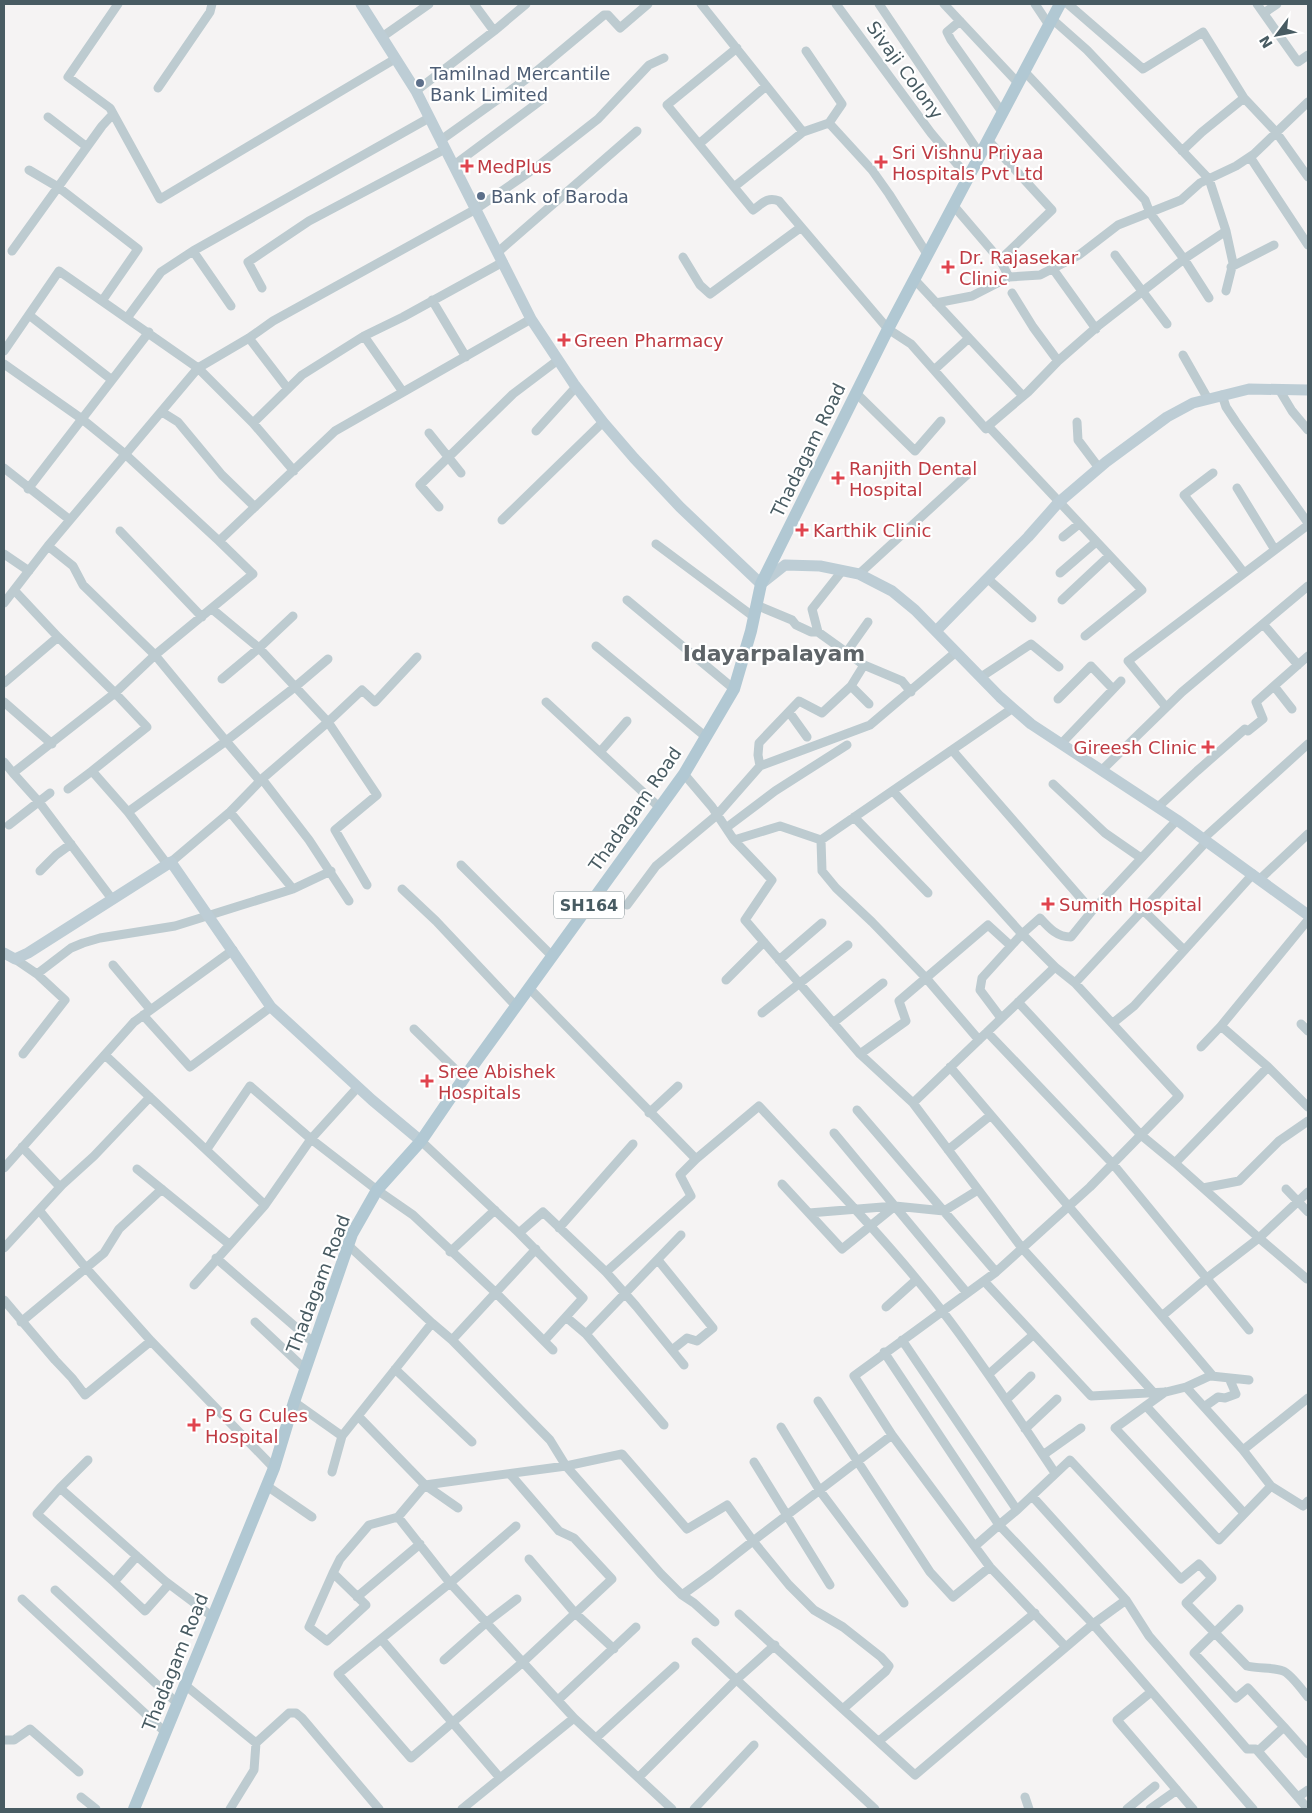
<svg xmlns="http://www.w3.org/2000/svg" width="1312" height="1813" font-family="'DejaVu Sans',sans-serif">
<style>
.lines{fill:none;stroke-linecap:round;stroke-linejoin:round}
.street{stroke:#bdcbd0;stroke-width:9}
.secondary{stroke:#bdcdd5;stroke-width:11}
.primary{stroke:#b1c8d3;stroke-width:12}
.service-dot{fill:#5c6f8a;stroke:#fff;stroke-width:2}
.health-dot{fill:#e0444e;stroke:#fff;stroke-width:2}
.labels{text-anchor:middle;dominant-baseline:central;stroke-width:4.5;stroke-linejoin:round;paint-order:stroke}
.shield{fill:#fff;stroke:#7f8c91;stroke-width:1}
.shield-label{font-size:16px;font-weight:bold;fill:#485b62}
.street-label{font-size:18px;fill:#485b62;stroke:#fff}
.service-label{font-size:18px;fill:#4e5e75;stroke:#fff;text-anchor:start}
.health-label{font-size:18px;fill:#be3a42;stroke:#fff;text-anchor:start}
.district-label{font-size:22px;font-weight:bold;fill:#5e6468;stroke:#fff}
</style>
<rect width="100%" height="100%" fill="#f5f3f3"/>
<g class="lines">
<path class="street" d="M118,4l-50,73 42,31 50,91 235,-140
M474,4l20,27
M701,4l102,128 -69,55 19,23c9,-6 14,-14 26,-9l109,128 23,15 75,85 2,-3
M836,4l95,129 37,44
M879,4l101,150
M944,4l74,79
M1035,4l14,21
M1068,4l75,65 60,-37 41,66 -42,34 -20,19
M1257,4l41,58 10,-7
M1264,13l13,-9
M1052,19l35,31 122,129 17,52 -42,28 -86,67 -40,35 -30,31 -40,34 154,164 -57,46
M960,21l-13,11 4,8 51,72
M382,37l47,-33
M1024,71l121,129 5,13 34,46 25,39
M158,88l52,-76 2,-8
M416,91l78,-60 32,-27
M1244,98l32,34 32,45
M48,117l39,30
M829,123l43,47 17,24 38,60
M803,132l26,-9 13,-19 -36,-53
M441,140l91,-65 72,-60h4l12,13 28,-24
M988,140l64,70 -52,50
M699,144l66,-57
M1250,157l58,88
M454,165l90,-67
M29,170l29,17 80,62 -36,52
M734,187l-67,-82 70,-57
M953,205l47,55 9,17
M1226,231l7,32 -7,28
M12,251l90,-125 11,-12
M193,251l38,55
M498,252l139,-121
M1115,255l52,69
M683,257l17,28 10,9 90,-66
M1231,267l43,-22
M1053,269l43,60
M914,279l109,117
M262,288l-14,-26 61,-41 136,-72
M1012,293l21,34 25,34
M432,300l34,57
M936,303l36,-7 37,-19 31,-2 39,-20 39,-30 63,-25 19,-17 36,-17 18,-12 54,-52
M29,315l83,65
M127,318l34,-46 32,-21 236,-133
M364,336l39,56
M249,338l39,51
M4,351l55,-80 139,97 55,55 41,48
M1183,355l25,44
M4,364l78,55 43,35 94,87 116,-110 196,-112
M934,370l35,-32
M1280,391l12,20 16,19
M856,393l59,58 26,-30
M1222,395l4,12 10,15 72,101
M162,412l16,10 44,53 33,32
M1077,422l1,18 21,28
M253,423l49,-48 62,-39 39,-19 100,-55
M536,431l40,-44
M429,433l32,40
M4,468l66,52
M1213,473l-29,22 60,78
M1237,488l38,62
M28,489l121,-157
M439,507l-19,-22 93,-91 45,-34
M502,520l101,-98
M120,531l82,86
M1063,537l16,-13
M656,544l98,73
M48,546l25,20 10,19 72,70 71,86 69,-54 33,-28
M4,554l25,17
M842,571l-30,38 6,23 46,33 38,16 9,11
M1060,573l36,-31
M859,574l110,-101
M988,579l44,39
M14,590l44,47
M627,600l107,89
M1062,600l47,-44
M4,603l44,-57 150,-178 51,-30 24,-17 203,-112 62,-43 60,-47 51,-54 15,-7
M756,605l36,15 4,5 15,7h7
M1264,625l34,40
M596,646l110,91
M846,653l22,-31
M981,677l50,-33 28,23
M222,679l37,-31 34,-32
M4,683l54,-46 57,56 32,34 -55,44 36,41 39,52
M851,686l18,18
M1274,686l18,23
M1058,699l33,-33 22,23
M4,702l48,42
M546,702l113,105
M1166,707l-38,-46 180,-136
M789,712l18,25
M1061,744l60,-63
M952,750l140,161 85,-91
M600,752l27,-31
M4,762l9,11
M760,766l110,-41 86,-73
M1102,770l80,-78 126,-106
M684,774l28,33 22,33 38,40 -27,40 115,134
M262,779l47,61 40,61
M1053,784l52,49 36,25
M68,789l24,-18
M893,791l129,143 18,-16c9,10 17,19 31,19l21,-26
M1158,807l39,-36 48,-42 3,2 15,-12 -7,-17 52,-46
M128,812l98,-71 34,40
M230,812l63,77
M854,817l74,76
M9,825l41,-32
M726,828l49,-37 72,-46
M1204,838l104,-94
M734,840l46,-14 41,14 192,-132
M821,840l1,31 14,17 36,34 54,56 53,62
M171,862l59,-50 32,-33 66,-57 -69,-74 -47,-39
M461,865l91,91
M40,871l16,-16 15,-11
M1260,879l48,-45
M367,885l-32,-55 42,-35 -49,-73 34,-32 13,12 42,-45
M402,889l34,32 80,85
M112,899l-73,-97 -26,-29 102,-80 40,-38 98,-81 -34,-33
M627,905l29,-39 61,-51 43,-49 -2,-11 1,-12 40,-42 23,12 29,-27 13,-21
M1143,910l41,40
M15,959l22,15 28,26 -42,54
M779,960l43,-37
M113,965l37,44
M37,974l34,-26 12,-5 17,-5 75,-12 118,-37 38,-18
M726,980l38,-38
M1075,983l-20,-16 -142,136 109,145 132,145
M529,988l167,171
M1018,1002l123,133 34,28 93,-96 40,40
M762,1013l86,-68
M143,1015l47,52 81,-60
M1001,1018l-21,-28 2,-12 29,-32
M833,1023l50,-40
M1113,1023l21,-17 119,-132
M1301,1024l7,7
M1221,1026l47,41
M414,1029l50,49
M987,1032l126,132 136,166
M1201,1047l20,-21 87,-106
M105,1055l160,150 46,-66 66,51 36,25 82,77 58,58
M950,1067l212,249 45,-38 52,-40 48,41
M913,1103l-53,-49 46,-33 -7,-20 89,-76 23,21 11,-12 33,33
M857,1110l139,162
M649,1113l29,-27
M834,1133l133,160
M421,1141l98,92 24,-21 63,60 85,-76 -11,-21 16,-16 63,-53c62,67 128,134 184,206 40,52 76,107 112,161
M22,1147l38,40
M207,1149l43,-63 61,53 47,-52
M948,1150l43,-35
M1175,1163l84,75 49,-46
M4,1168l130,-146 99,-72
M137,1169l92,75
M782,1184l60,65 53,-43
M1203,1188l36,-7 40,-40 29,-20
M1286,1189l22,23
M39,1210l23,-25 32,-29 56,-59
M809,1213l86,-7 49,5 34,-21
M559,1228l74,-84
M519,1233l64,65 -39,43
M348,1245l84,78
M4,1248l35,-38 47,58 65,73 123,127
M450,1252l45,-42
M216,1258l98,85
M658,1260l55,68 -16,13 -10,-3 -15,12
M606,1272l30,34 48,59
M984,1281l107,115 75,-4 20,-5 57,63 65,-52
M194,1285l71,-80
M4,1300l51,60 17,18 13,17 66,-54
M886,1307l30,-27
M1162,1316l50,59 -26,12
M566,1317l20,17 78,91
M21,1322l83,-69 15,-24 43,-40
M255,1322l50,47
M586,1334l95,-99
M452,1340l84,-91
M902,1340l115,170 -18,15 94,99 -27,23
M884,1352l115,173 -24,21
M395,1369l77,73
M989,1374l44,-39
M1211,1376l38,4
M1165,1392l-50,36 104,112 52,-54
M1006,1400l25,-24
M818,1401l112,171 23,25 37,-30
M294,1402l48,34 90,-113 20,17 98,100 16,26 56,-12 65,75 40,-24 26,36 139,-106
M1146,1406l98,107
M1204,1407l14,-10 7,1 11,-4 -7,-16
M358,1416l67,69 -27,32 52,66 -112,91 73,84 112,-96 89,-83 -38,-41 -15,-7 -49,-57
M781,1427l39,64 84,112
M1025,1429l32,-30
M1243,1450l28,36 32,20 5,-5
M1043,1455l38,-27
M88,1460l-28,28 -23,26 77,68 23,-26
M754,1462l76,123
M332,1472l10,-36
M425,1485l141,-19 95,108 21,21 29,-21 42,-33 36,44 25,25 29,17 38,30 8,9 -3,5 -42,37
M425,1485l33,23
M267,1486l45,31
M60,1488l105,93 48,36
M1032,1496l94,104 23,36 98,113h9l52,60
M1017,1510l53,-50 111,119 18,-15 13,14 -26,25 61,63c12,3 27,1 36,5 7,2 20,20 25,26
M529,1559l46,54 39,36
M333,1573l-24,54 18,14 39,-36 -33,-32 7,-14 29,-34 29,-8
M114,1582l31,29 24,-27
M55,1590l123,114
M682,1595l12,8 21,19
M357,1597l63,-53
M22,1599l143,133
M1126,1600l-33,24 160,185
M1239,1609l-45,44 42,45 12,-10 36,39 -26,24
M739,1614l176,161 151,-128 -76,-80 -98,-132 -38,-59 142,-104 94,-85 89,-91 -104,-113 132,-142
M381,1639l119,139
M696,1642l179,167
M444,1660l43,-38 30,-23
M185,1685l71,58 -2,27 -24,39
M1151,1692l-34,28 76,89
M558,1700l78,-73
M574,1718l98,91
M1284,1727l24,27
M596,1738l79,-72
M4,1740h10l16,-11 49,43
M879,1741l156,-128
M256,1743l33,-30h7l6,5 77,91
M639,1777l97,-97 39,-35
M81,1797l15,12
M1025,1797l4,12
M1298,1797l10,-7
M462,1809l112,-91 -124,-135 66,-57
M694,1809l60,-64
M1127,1809l28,-23
M1150,1809l27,-19"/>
<path class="secondary" d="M361,4l55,87 115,228 43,65 29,38 31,36 46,49 81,77 24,-19 35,1 39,8 33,17 23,19 85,87 31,27 146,96 131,95
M936,631l92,-94 30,-34 48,-41 61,-45 26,-14 56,-14 59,1
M4,953l11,6 13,-6 143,-91 100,145 101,93 49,41"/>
<path class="primary" d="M134,1809l140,-341 20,-66 58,-168 25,-44 44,-49 43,-63 220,-304 50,-85 17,-58 10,-47 127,-255 172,-325"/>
</g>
<g class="service-dot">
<circle cx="420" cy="83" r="5"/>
<circle cx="481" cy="196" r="5"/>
</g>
<g class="health-dot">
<path d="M878.5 154.5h5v5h5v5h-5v5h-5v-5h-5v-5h5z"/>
<path d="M464.5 158.5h5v5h5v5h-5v5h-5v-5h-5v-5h5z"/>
<path d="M945.5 259.5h5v5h5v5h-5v5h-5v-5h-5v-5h5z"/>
<path d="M561.5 332.5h5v5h5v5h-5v5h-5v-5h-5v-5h5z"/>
<path d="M835.5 470.5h5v5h5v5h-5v5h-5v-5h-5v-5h5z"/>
<path d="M799.5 522.5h5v5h5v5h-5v5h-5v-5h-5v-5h5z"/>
<path d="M1205.5 739.5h5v5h5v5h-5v5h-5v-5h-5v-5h5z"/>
<path d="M1045.5 896.5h5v5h5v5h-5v5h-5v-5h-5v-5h5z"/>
<path d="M424.5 1073.5h5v5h5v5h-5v5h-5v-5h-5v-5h5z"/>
<path d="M191.5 1417.5h5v5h5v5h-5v5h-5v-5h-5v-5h5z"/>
</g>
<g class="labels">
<rect class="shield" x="554" y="891.5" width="70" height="27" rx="4"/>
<g class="shield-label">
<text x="589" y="905">SH164</text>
</g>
<g class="street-label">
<text transform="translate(905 70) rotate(54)">Sivaji Colony</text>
<text transform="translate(808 450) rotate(-64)">Thadagam Road</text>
<text transform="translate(635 809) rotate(-55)">Thadagam Road</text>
<text transform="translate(318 1284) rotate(-69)">Thadagam Road</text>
<text transform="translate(175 1662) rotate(-68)">Thadagam Road</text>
</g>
<g class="service-label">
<text x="430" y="73">Tamilnad Mercantile<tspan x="430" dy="21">Bank Limited</tspan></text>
<text x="491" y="196">Bank of Baroda</text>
</g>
<g class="health-label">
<text x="892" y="152">Sri Vishnu Priyaa<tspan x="892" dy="21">Hospitals Pvt Ltd</tspan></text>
<text x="477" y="166">MedPlus</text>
<text x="959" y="257">Dr. Rajasekar<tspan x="959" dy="21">Clinic</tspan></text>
<text x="574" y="340">Green Pharmacy</text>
<text x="849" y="468">Ranjith Dental<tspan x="849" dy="21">Hospital</tspan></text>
<text x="813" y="530">Karthik Clinic</text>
<text x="1197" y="747" text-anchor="end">Gireesh Clinic</text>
<text x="1059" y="904">Sumith Hospital</text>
<text x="438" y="1071">Sree Abishek<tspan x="438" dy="21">Hospitals</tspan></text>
<text x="205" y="1415">P S G Cules<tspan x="205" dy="21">Hospital</tspan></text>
</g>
<g class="district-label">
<text x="774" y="653">Idayarpalayam</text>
</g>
</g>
<rect width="1312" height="1813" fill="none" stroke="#485b62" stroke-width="10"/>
<g transform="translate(1277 35) rotate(238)" stroke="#ffffff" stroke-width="4" paint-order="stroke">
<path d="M0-4L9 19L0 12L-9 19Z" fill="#485b62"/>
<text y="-8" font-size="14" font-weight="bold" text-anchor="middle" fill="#485b62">N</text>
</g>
</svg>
